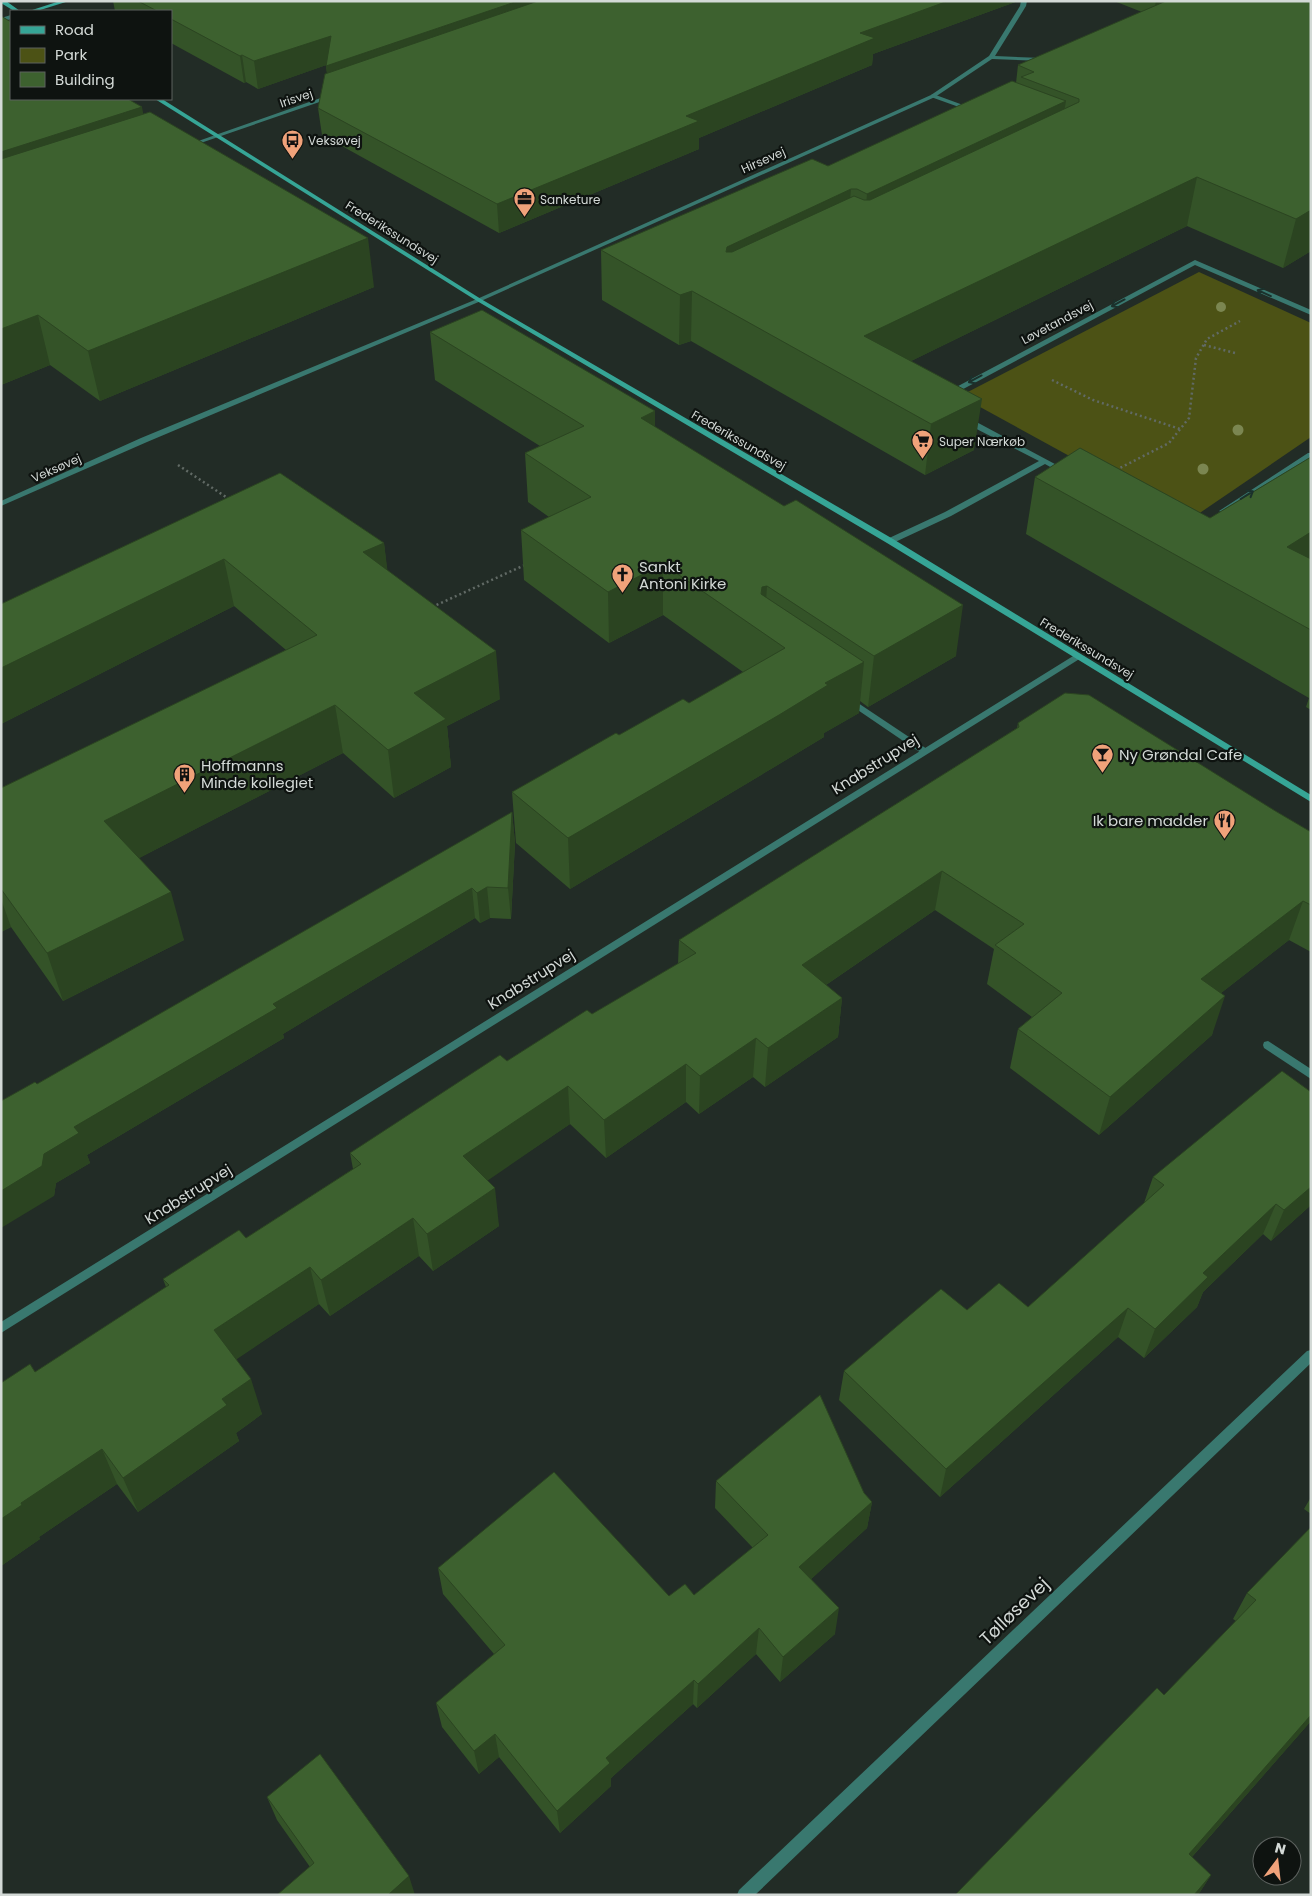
<svg xmlns="http://www.w3.org/2000/svg" width="1312" height="1896" font-family="Poppins,sans-serif">
<style>
.green{fill:#4c5215}
.lines{fill:none;stroke-linecap:round;stroke-linejoin:round}
.path{stroke:#616a65;stroke-width:2.5;stroke-dasharray:2 3;stroke-linecap:butt}
.lane{fill:#39786f;fill-rule:evenodd}
.street{fill:#39786f;fill-rule:evenodd}
.secondary{fill:#36a596;fill-rule:evenodd}
.tree{fill:#7b8651}
.wall{fill:#345328}
.shaded-wall{fill:#2b4421}
.building{fill:#3d612f;stroke:#2b4421}
.oneway{stroke:#1b312c}
.labels{text-anchor:middle;dominant-baseline:central;stroke-width:4.5;stroke-linejoin:round;paint-order:stroke}
.far-street-label{font-size:12px;fill:#d3d9d6;stroke:#0e1310}
.far-poi-label{font-size:12px;fill:#d3d9d6;stroke:#0e1310;text-anchor:start}
.poi-label{font-size:15px;fill:#d3d9d6;stroke:#0e1310;text-anchor:start}
.street-label{font-size:15px;fill:#d3d9d6;stroke:#0e1310}
.near-street-label{font-size:18px;fill:#d3d9d6;stroke:#0e1310}
</style>
<rect width="100%" height="100%" fill="#222c26"/>
<path class="green" d="M1199,272l112,51v114l-123,84 -228,-125z"/>
<g class="lines">
<path class="path" d="M1204,345l31,8
M1052,380l41,20 87,29
M178,465l51,34
M1116,470l53,-27 20,-25 7,-60 11,-19 33,-18
M432,607l95,-43"/>
<path class="lane" d="M933,94l41,15 1,1 -5,1 -39,-14v-2z
M849,697l78,52 2,2 -2,2h-6l-75,-51 -1,-2 1,-2z
M1268,1041l43,28v10l-47,-31 -1,-3 1,-3z"/>
<path class="street" d="M1021,1h6l-1,5 -31,50 47,2 3,2 -1,1 -52,-2 -57,38 -454,204 -334,141 -146,64v-5l140,-63 336,-139 454,-204 58,-39 31,-50z
M11,15v4l-10,3v-4z
M332,94l3,2 -1,1 -145,50 -5,-1z
M1195,260l116,50v5l-116,-50 -243,130 -7,-2z
M963,418h6l99,53 -4,2h-3l-16,-9 -94,52 -58,27h-6v-4l58,-27 94,-51 -76,-39z
M1308,453h3v5l-85,55h-3l-4,-2z
M1078,653l4,3 -1,2 -1080,675v-11z
M1311,1350v13l-556,532h-18l2,-5 568,-539z"/>
<path class="secondary" d="M1,1h5l14,10h-6l-13,-8z
M60,1h9l-32,10h-8z
M155,99h7l319,200 412,240 418,256v7l-424,-259 -410,-242z"/>
</g>
<g class="tree">
<circle cx="1221" cy="307" r="5"/>
<circle cx="1238" cy="430" r="5.5"/>
<circle cx="1203" cy="469" r="5.5"/>
</g>
<path class="wall" d="M113,1h905l-145,53 -1,11 -173,73v11l-200,84 -177,-98 -4,-27 9,-35 -1,-8 -68,24 -12,-7 -2,1 -73,-40v-32h-56z
M1114,1h197v250l-28,17 -96,-42 -276,135 63,89 -49,25 -234,-134 -12,4 -77,-45 -1,-50 227,-84 188,-83 2,-18 124,-53z
M11,99l132,15 231,173 -274,114 -50,-36 -49,20z
M430,332l225,79v16l301,229 -88,51 -8,-6 -1,12 -35,20v4l-48,29 -206,123 -54,-46 -4,-51 107,-57 70,-32 54,-31 -80,-57 -54,28 -85,-63 -3,-50 28,-13 -21,-15 -3,-49 15,-7 -105,-66z
M1311,457v253l-5,-3 3,-9 -283,-164 9,-57 175,41z
M280,473l104,70 3,27 113,129 -53,27 4,41 -57,31 -51,-45 -204,105 45,82 -121,61 -52,-74 -10,5v-144l285,-138 -52,-44 -233,118v-120z
M1018,723l259,89 34,20v120l-22,-12 -68,53 -9,42 -113,100 -89,-67 8,-39 14,-12 -45,-33 7,-35 -59,-39 -109,75 16,13 -4,39 -73,50 -12,-10 -54,37 -13,-12 -80,56 -36,-34 -83,56 12,46 -66,45 -14,-15 -89,60 -11,-12 -83,55 26,55 -26,19 3,8 -101,71 -21,-28 -78,53 1,2 -39,27v-183l34,-11 131,-85 -3,-8 83,-41 107,-69 -3,-16 157,-92 85,-47 86,-50 1,-24 338,-212z
M512,812l3,31 -4,76 -21,-1 -10,5 -5,-5 -192,116 1,4 -197,117 3,8 -34,20 -2,13 -17,-112z
M1311,1092v113l-40,36 -8,-7 -60,58 -6,15 -53,51 -26,-21 -178,160 -101,-97 5,-29 123,-61 61,-3 116,-104 9,-26z
M716,1481l148,12 8,9 -5,26 -56,51 24,55 -55,48 -24,-28 -59,54 -4,-4 -82,74v8l-51,47 -61,-76 -20,17 -37,-47 -6,-24 58,-49 -51,-60 -5,-26 231,28 25,-1 59,-47 -38,-40z
M1311,1497v17l-7,-5z
M1311,1528v193l-119,136 19,18 -13,20h-243l209,-200 72,-74 -3,-2 14,-26z
M267,1797l142,79 -99,-9 -33,-47z"/>
<path class="shaded-wall" d="M518,1h78l-267,92 -3,-27z
M948,1h70l-145,53 -1,11 -173,73v11l-200,84 -2,-29 189,-88 174,-83z
M1156,1h10l-13,15z
M331,36l4,26 -77,27 -4,-28z
M242,55l4,27 -2,1 -4,-27z
M1066,101l-8,46 -195,95 4,-48z
M142,107l9,47 -150,49v-51z
M1197,177l-10,49 -325,159 2,-49z
M851,189l-4,48 -122,64 2,-54z
M1311,210v41l-28,17 13,-49z
M368,238l6,49 -274,114 -12,-50z
M692,291l-1,50 -12,4 1,-50z
M38,315l12,50 -49,20v-56z
M982,399l-8,51 -49,25 6,-51z
M655,411v50l-14,-43z
M1311,532v46l-24,-31z
M384,543l6,47 -27,-38z
M224,559l10,47 -233,118v-56z
M663,564v51l-54,28 -1,-51z
M767,586l-3,47 -4,-3 2,-43z
M963,605l-7,51 -88,51 6,-51z
M496,651l4,48 -53,27 4,41 -57,31 -6,-48 26,-57z
M864,662l-5,51 -35,20v4l-48,29 -206,123 -2,-51 257,-155z
M335,705l8,48 -225,116 -14,-48z
M512,812l3,31 -4,76 -3,-31z
M942,871l-7,39 -137,94 4,-39z
M487,887l3,31 -10,5 -3,-30z
M472,888l3,30 -192,116 1,4 -197,117 3,8 -34,20 -2,13 -53,32v-37l73,-64 199,-123z
M171,892l13,48 -121,61 -16,-48z
M1,899l10,28 -10,5z
M1303,901l-14,39 -100,78 12,-39z
M1225,996l-13,39 -113,100 11,-38z
M842,998l-4,39 -73,50 3,-39z
M756,1038l-3,39 -54,37 1,-38z
M686,1064v38l-80,56 -2,-38z
M568,1086l2,38 -102,70 -5,-38z
M1311,1187v18l-40,36 13,-31z
M495,1188l4,38 -66,45 -6,-37z
M1276,1204l-13,30 -60,58 -6,15 -53,51 11,-29 48,-56z
M413,1218l6,38 -89,60 -9,-36z
M310,1267l9,37 -94,63 -11,-37z
M1128,1308l-10,29 -178,160 6,-28z
M251,1379l11,35 -26,19 3,8 -101,71 -15,-34 99,-79z
M102,1449l15,35 -78,53 1,2 -39,27v-47l20,-16z
M872,1502l-5,26 -71,65 3,-26z
M839,1608l-4,26 -55,48 3,-25z
M759,1628l-3,26 -59,54 1,-24z
M694,1680l-1,24 -82,74v8l-51,47 -3,-22 49,-53z
M1311,1715v6l-136,155 14,-22z
M495,1734l4,23 -20,17 -5,-23z
M1211,1875l-13,20h-4z
M409,1876l6,19h-27z"/>
<path class="building" d="M138,1h380l-192,65 5,-30 -77,25 -12,-6 -2,1 -69,-37v-8h-14z
M538,1h410l-88,32 15,5 -189,78 13,5 -202,83 -179,-96 7,-34z
M1166,1h145v209l-15,9 -99,-42 -333,159 118,63 -51,25 -239,-133 -12,4 -79,-45 211,-91 16,7 184,-85 54,20 -199,93 -10,-5h-6l-124,58 -1,5h6l122,-56 10,4h6l209,-98v-3l-58,-22 13,-5 -16,-7z
M1,16l10,6v77h117l14,8 -141,45z
M150,112l218,126 -280,113 -50,-36 -37,14v-170z
M482,310l173,101 -14,7 143,88 12,-6 167,105 -89,51 -107,-70 -5,1 -1,7 103,68 -39,21 3,2 -49,30 -211,123 -56,-46 104,-59 3,2 64,-36 6,4 96,-55 -122,-84 -55,28 -87,-62 70,-33 -66,-44 59,-27 -154,-94z
M1080,448l130,70 101,-61v75l-24,15 24,12v71l-276,-153z
M280,473l104,70 -21,9 133,99 -82,42 32,26 -58,31 -53,-45 -231,116 67,71 -124,61 -46,-64v-101l316,-153 -93,-76 -223,109v-64z
M1065,693l24,2 188,117 34,20v73l-8,-4 -102,78 24,17 -115,101 -92,-68 44,-36 -67,-48 29,-21 -82,-53 -140,94 40,33 -74,50 -12,-10 -56,38 -14,-12 -82,56 -36,-34 -105,70 32,32 -68,46 -14,-16 -92,62 -11,-13 -96,63 37,49 -29,20 5,6 -104,73 -21,-29 -81,54 1,2 -21,14v-136l29,-19 5,8 134,-87 -6,-6 76,-49 7,8 115,-74 -11,-11 150,-98 7,6 80,-51 5,4 104,-61 -17,-13 340,-213 -1,-4z
M512,812l-4,76 -21,-1 -10,6 -5,-5 -199,116 4,4 -203,119 5,6 -35,21 -2,12 -41,25v-90l34,-19 2,2z
M1282,1071l29,21v95l-27,23 -8,-6 -73,69 5,4 -53,52 -27,-21 -182,161 -102,-98 97,-82 26,21 32,-27 29,24 136,-122 -11,-8z
M820,1395l44,98 8,9 -73,65 40,41 -56,49 -24,-29 -61,56 -4,-4 -88,78 4,5 -53,48 -62,-77 -21,17 -38,-48 69,-58 -67,-77 116,-96 115,124 16,-12 9,11 74,-60 -52,-54z
M1311,1527v188l-122,139 22,21 -17,20h-239l202,-207 7,7 92,-95 -9,-7z
M320,1754l89,122 -21,19h-111l37,-32 -47,-66z"/>
<defs><path id="oneway-shaft" d="M-6 0H5M1.5-3L5.5 0L1.5 3" fill="none" stroke-width="1.6" stroke-linecap="round" stroke-linejoin="round" transform="scale(1.25)"/></defs>
<g class="oneway">
<use href="#oneway-shaft" transform="translate(1264 293) rotate(-156)"/>
<use href="#oneway-shaft" transform="translate(1118 303) rotate(152)"/>
<use href="#oneway-shaft" transform="translate(975 379) rotate(152)"/>
<use href="#oneway-shaft" transform="translate(1247 495) rotate(-32)"/>
</g>
<defs>
<symbol id="bus-pin" viewBox="-11 -11 22 30"><path d="M0 17L-7.5 6A9.5 9.5 0 1 1 7.5 6Z" fill="#f0a27a" stroke="#0e1310"/><path d="M-5-6H5V4H4V6H2V4H-2V6H-4V4H-5ZM-3.5-4V0h7V-4ZM-3.5 1.2v1.5H-2V1.2ZM2 1.2v1.5H3.5V1.2Z" fill="#111"/></symbol>
<symbol id="office-pin" viewBox="-11 -11 22 30"><path d="M0 17L-7.5 6A9.5 9.5 0 1 1 7.5 6Z" fill="#f0a27a" stroke="#0e1310"/><path d="M-6-3h4V-5.5h4V-3h4V5H-6ZM-1-4.5V-3h2v-1.5ZM-6 0V1H6V0Z" fill="#111"/></symbol>
<symbol id="supermarket-pin" viewBox="-11 -11 22 30"><path d="M0 17L-7.5 6A9.5 9.5 0 1 1 7.5 6Z" fill="#f0a27a" stroke="#0e1310"/><path d="M-6-5.5h2.5l.6 2H6L4.5 2H-2.5L-4.4-4H-6ZM-1.5 3.2a1.3 1.3 0 1 0 .1 0ZM3 3.2a1.3 1.3 0 1 0 .1 0Z" fill="#111"/></symbol>
<symbol id="church-pin" viewBox="-11 -11 22 30"><path d="M0 17L-7.5 6A9.5 9.5 0 1 1 7.5 6Z" fill="#f0a27a" stroke="#0e1310"/><path d="M-1.2-6h2.4v3.5h3.3v2.4h-3.3V6h-2.4V-.1h-3.3v-2.4h3.3Z" fill="#111"/></symbol>
<symbol id="bar-pin" viewBox="-11 -11 22 30"><path d="M0 17L-7.5 6A9.5 9.5 0 1 1 7.5 6Z" fill="#f0a27a" stroke="#0e1310"/><path d="M-6-5H6L.8 .8V4.5H3.5V6h-7V4.5H-.8V.8Z" fill="#111"/></symbol>
<symbol id="building-pin" viewBox="-11 -11 22 30"><path d="M0 17L-7.5 6A9.5 9.5 0 1 1 7.5 6Z" fill="#f0a27a" stroke="#0e1310"/><path d="M-4-6H4V6H1V3H-1V6H-4ZM-2.5-4.3h1.7v1.8h-1.7ZM.8-4.3h1.7v1.8H.8ZM-2.5-1h1.7V.8h-1.7ZM.8-1h1.7V.8H.8Z" fill="#111"/></symbol>
<symbol id="restaurant-pin" viewBox="-11 -11 22 30"><path d="M0 17L-7.5 6A9.5 9.5 0 1 1 7.5 6Z" fill="#f0a27a" stroke="#0e1310"/><path d="M-5-6h1v4h1v-4h1v4h1v-4h1v5L-1.5 .5V6h-2V.5L-5-1ZM5-6V6H3V1.5H1.5Q1.5-4 5-6Z" fill="#111"/></symbol>
</defs>
<g fill-rule="evenodd">
<use href="#bus-pin" x="280" y="128" width="25" height="34"/>
<use href="#office-pin" x="512" y="186" width="25" height="34"/>
<use href="#supermarket-pin" x="910" y="428" width="25" height="34"/>
<use href="#church-pin" x="610" y="562" width="25" height="34"/>
<use href="#bar-pin" x="1090" y="742" width="25" height="34"/>
<use href="#building-pin" x="172" y="762" width="25" height="34"/>
<use href="#restaurant-pin" x="1212" y="808" width="25" height="34"/>
</g>
<g class="labels">
<g class="far-street-label">
<text transform="translate(296 98) rotate(-19)">Irisvej</text>
<text transform="translate(763 160) rotate(-24)">Hirsevej</text>
<text transform="translate(392 232) rotate(32)">Frederikssundsvej</text>
<text transform="translate(1057 322) rotate(-28)">Løvetandsvej</text>
<text transform="translate(739 440) rotate(30)">Frederikssundsvej</text>
<text transform="translate(56 468) rotate(-24)">Veksøvej</text>
<text transform="translate(1087 648) rotate(31)">Frederikssundsvej</text>
</g>
<g class="far-poi-label">
<text x="308" y="140">Veksøvej</text>
<text x="540" y="199">Sanketure</text>
<text x="939" y="441">Super Nærkøb</text>
</g>
<g class="poi-label">
<text x="639" y="566">Sankt<tspan x="639" dy="17">Antoni Kirke</tspan></text>
<text x="1119" y="754">Ny Grøndal Cafe</text>
<text x="201" y="765">Hoffmanns<tspan x="201" dy="17">Minde kollegiet</tspan></text>
<text x="1208" y="820" text-anchor="end">Ik bare madder</text>
</g>
<g class="street-label">
<text transform="translate(875 764) rotate(-32)">Knabstrupvej</text>
<text transform="translate(531 979) rotate(-32)">Knabstrupvej</text>
<text transform="translate(188 1194) rotate(-32)">Knabstrupvej</text>
</g>
<g class="near-street-label">
<text transform="translate(1014 1611) rotate(-44)">Tølløsevej</text>
</g>
</g>
<rect width="1312" height="1896" fill="none" stroke="#d3d9d6" stroke-width="5"/>
<rect x="10" y="10" width="162" height="90" fill="#0e1310" stroke="#5d625f"/>
<rect x="20" y="26" width="25" height="8" fill="#36a596" stroke="#5d625f"/>
<text x="55" y="35" font-size="15" fill="#d3d9d6">Road</text>
<rect x="20" y="48" width="25" height="15" fill="#4c5215" stroke="#5d625f"/>
<text x="55" y="60" font-size="15" fill="#d3d9d6">Park</text>
<rect x="20" y="72" width="25" height="15" fill="#3d612f" stroke="#5d625f"/>
<text x="55" y="85" font-size="15" fill="#d3d9d6">Building</text>
<g transform="translate(1277 1861) rotate(15)"><circle r="24" fill="#0e1310" stroke="#5d625f"/>
<path d="M0-4L9 19L0 12L-9 19Z" fill="#f0a27a"/>
<text y="-8" font-size="14" font-weight="bold" text-anchor="middle" fill="#d3d9d6">N</text>
</g>
</svg>
